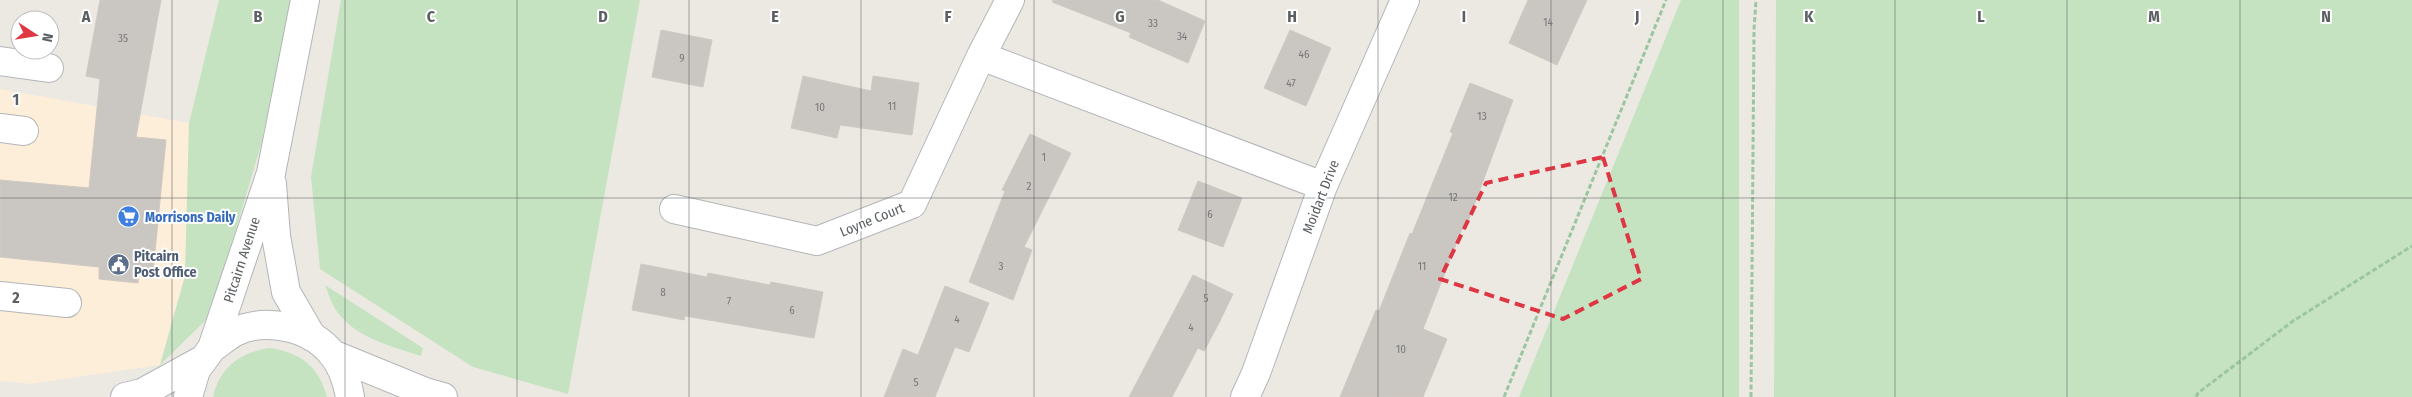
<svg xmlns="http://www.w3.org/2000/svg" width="2412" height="397" font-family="'Fira Sans Condensed',sans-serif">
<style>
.commercial{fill:#fceed8}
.green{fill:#c5e3c0}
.building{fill:#cac6c2;stroke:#d1c9c1}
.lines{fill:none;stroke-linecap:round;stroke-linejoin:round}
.minor-casing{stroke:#b3b6b9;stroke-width:30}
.path{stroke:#9bc6a0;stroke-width:3;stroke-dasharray:5 2.5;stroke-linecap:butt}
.minor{stroke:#fff;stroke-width:28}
.marked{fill:none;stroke:#df3643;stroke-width:4;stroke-dasharray:10 6;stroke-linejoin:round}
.grid{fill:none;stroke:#5b5f62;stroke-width:1;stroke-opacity:0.55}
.labels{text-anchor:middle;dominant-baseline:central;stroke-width:4;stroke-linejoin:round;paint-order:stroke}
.number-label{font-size:11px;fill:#77797a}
.street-label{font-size:14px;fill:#5b5f62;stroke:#fff}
.shop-label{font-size:14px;font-weight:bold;fill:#366cbe;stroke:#fff;text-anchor:start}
.service-label{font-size:14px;font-weight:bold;fill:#4e5e75;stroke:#fff;text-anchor:start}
.grid-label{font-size:16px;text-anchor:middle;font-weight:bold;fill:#5b5f62;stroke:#fff;stroke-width:4;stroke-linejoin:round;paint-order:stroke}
</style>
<rect width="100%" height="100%" fill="#ece9e2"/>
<path class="commercial" d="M0,89l189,34 -4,153 -25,89 -130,19 -30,-3z"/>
<path class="green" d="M219,0h72l-30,145 -51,171 -50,49 25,-89 4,-153z
M341,0h299l-72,394 -95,-27 -153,-98 -9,-92z
M1681,0h58v397h-220z
M1776,0h636v397h-638z
M325,285l98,63 -2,8c-31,-10 -69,-19 -87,-49 -4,-7 -6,-15 -9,-22z
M269,348c31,4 50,18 58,49h-114c7,-30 27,-44 56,-49z"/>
<path class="building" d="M100,0h61l-25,137 30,3 -13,132 -14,-2 -1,13 -39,-4v-12l-99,-10v-77l89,8 11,-109 -14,-3z
M1053,0h105l47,21 -17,42 -59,-26 2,-4 -79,-31z
M1528,0h59l-30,65 -48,-22z
M661,30l51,10 -9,47 -51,-10z
M1290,30l41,18 -25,58 -42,-18z
M803,76l68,15 2,-15 46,7 -7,52 -72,-10 -3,13 -46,-10z
M1470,83l43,17 -48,130 -3,-1 -39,100 24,10 -24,58h-83l36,-87 3,1 31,-78 2,1 41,-101 -3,-1z
M1030,134l41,19 -47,94 8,3 -19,50 -44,-18 36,-91 -3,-1z
M1198,181l44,17 -19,49 -45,-17z
M641,264l66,13 1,-4 62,12 1,-3 52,10 -9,46 -129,-22 -1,4 -52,-10z
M1193,275l40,19 -14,29 -15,28 -6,-3 -26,49h-43z
M945,286l44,17 -20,49 -14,-5 -20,50h-51l19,-48 15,6z"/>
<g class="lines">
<defs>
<path id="minor" d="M981,56l342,130
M0,61l49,7
M0,128l24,3
M272,184l4,52 10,56 26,45
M674,209l143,32 95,-37 69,-148 29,-56
M0,296l67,7
M212,348c8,-5 15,-12 23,-16 31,-15 77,-5 98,23 10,12 14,26 17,42
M332,354l93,38 18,5
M125,397l17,-4 62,-34
M188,397l8,-27 16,-22 59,-175 34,-173
M1245,397l11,-24 67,-187 82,-186"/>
</defs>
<use href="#minor" class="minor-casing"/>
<path class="path" d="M1504,397l162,-397
M1751,397l3,-367 2,-30
M2196,397l2,-4 95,-72 119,-75"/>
<use href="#minor" class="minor"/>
</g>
<path class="marked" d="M1603,157l38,122 -78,40 -123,-40 46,-96z"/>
<path class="grid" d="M172,0v397M345,0v397M517,0v397M689,0v397M861,0v397M1034,0v397M1206,0v397M1378,0v397M1551,0v397M1723,0v397M1895,0v397M2067,0v397M2240,0v397M0,198h2412"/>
<defs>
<symbol id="supermarket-disc" viewBox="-11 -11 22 22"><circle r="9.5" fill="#3f7fe0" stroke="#fff"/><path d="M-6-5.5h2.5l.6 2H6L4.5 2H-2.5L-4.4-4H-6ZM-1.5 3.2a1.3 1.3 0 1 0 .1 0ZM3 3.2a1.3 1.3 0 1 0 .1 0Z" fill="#fff"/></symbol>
<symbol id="civic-disc" viewBox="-11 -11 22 22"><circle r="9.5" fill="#5c6f8a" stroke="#fff"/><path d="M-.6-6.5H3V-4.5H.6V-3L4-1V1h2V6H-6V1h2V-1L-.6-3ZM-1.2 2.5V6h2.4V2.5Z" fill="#fff"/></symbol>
</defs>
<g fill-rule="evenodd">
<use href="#supermarket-disc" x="116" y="204" width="25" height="25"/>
<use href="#civic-disc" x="106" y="252" width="25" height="25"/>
</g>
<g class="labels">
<g class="number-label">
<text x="1548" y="22">14</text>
<text x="1153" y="23">33</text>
<text x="1182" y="36">34</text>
<text x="123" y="38">35</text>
<text x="1304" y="54">46</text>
<text x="682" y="58">9</text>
<text x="1291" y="83">47</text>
<text x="892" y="106">11</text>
<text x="820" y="107">10</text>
<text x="1482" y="116">13</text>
<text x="1044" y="157">1</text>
<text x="1029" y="186">2</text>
<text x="1453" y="197">12</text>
<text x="1210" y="214">6</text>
<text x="1001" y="266">3</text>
<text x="1422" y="266">11</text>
<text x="663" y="292">8</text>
<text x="1206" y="298">5</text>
<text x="729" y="301">7</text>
<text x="792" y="310">6</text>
<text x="957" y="319">4</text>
<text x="1191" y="327">4</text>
<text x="1401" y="349">10</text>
<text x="916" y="382">5</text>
</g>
<g class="street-label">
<text transform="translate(1321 197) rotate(-69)">Moidart Drive</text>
<text transform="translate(872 220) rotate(-22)">Loyne Court</text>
<text transform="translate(242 260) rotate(-72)">Pitcairn Avenue</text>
</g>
<g class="shop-label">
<text x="145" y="217">Morrisons Daily</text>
</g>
<g class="service-label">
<text x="134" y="256">Pitcairn<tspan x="134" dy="16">Post Office</tspan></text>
</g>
</g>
<g class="grid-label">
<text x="86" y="22">A</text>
<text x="258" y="22">B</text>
<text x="431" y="22">C</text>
<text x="603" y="22">D</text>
<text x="775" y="22">E</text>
<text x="948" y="22">F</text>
<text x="1120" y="22">G</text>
<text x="1292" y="22">H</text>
<text x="1464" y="22">I</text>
<text x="1637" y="22">J</text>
<text x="1809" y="22">K</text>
<text x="1981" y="22">L</text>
<text x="2154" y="22">M</text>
<text x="2326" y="22">N</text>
<text x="16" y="105">1</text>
<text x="16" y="303">2</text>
</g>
<g transform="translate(35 35) rotate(102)"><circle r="24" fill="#ffffff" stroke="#bdbfc0"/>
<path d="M0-4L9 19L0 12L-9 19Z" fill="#df3643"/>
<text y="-8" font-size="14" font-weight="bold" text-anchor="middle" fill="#5b5f62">N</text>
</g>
</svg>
